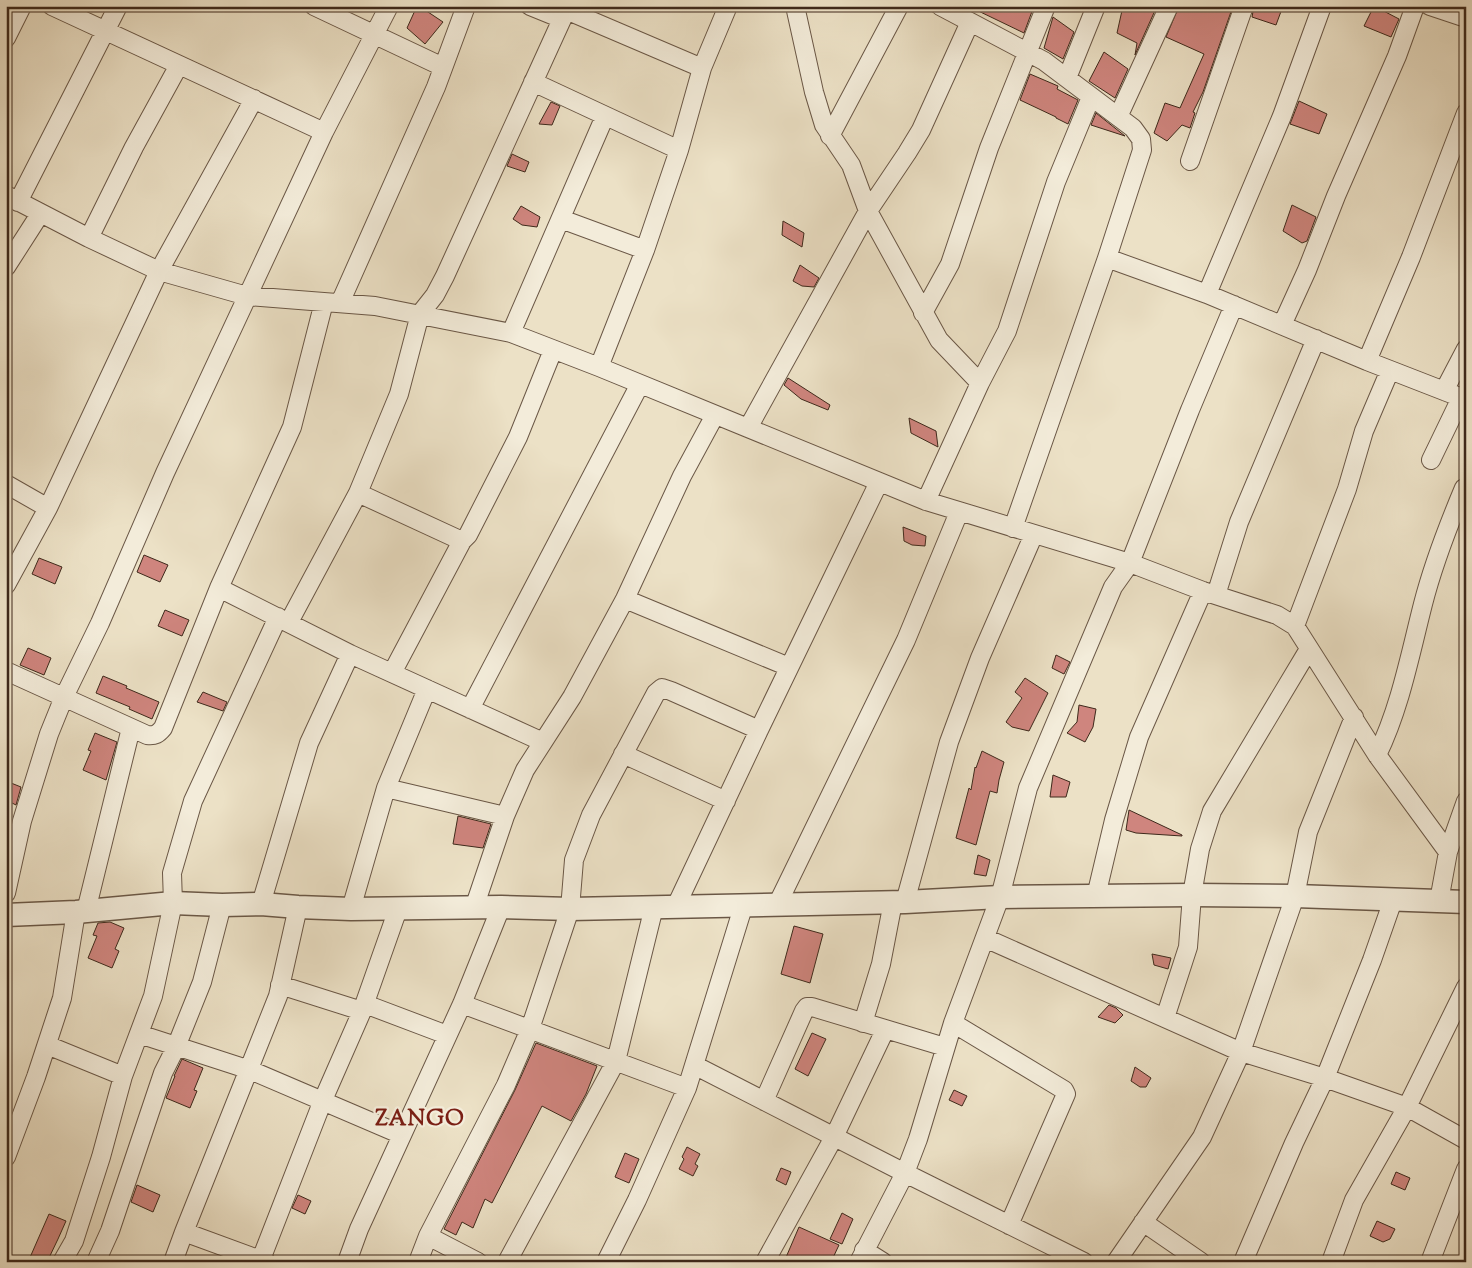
<svg xmlns="http://www.w3.org/2000/svg" width="1472" height="1268" font-family="'Sorts Mill Goudy',serif">
<style>
.building{fill:#cf857e;stroke:#3e291b}
.lines{fill:none;stroke-linecap:round;stroke-linejoin:round}
.minor-casing{stroke:#6a5746;stroke-width:20}
.tertiary-casing{stroke:#6a5746;stroke-width:25}
.minor{stroke:#f3ecda;stroke-width:18}
.tertiary{stroke:#f3ecda;stroke-width:22}
.labels{text-anchor:middle;dominant-baseline:central;stroke-width:4.5;stroke-linejoin:round;paint-order:stroke}
.district-label{font-size:22px;font-weight:bold;letter-spacing:1px;fill:#7a1f14;stroke:#f3ecda}
</style>
<rect width="100%" height="100%" fill="#ece1c6"/>
<filter id="stains"><feTurbulence type="fractalNoise" baseFrequency=".004" numOctaves="4"/><feColorMatrix values="0 0 0 0 .2 0 0 0 0 .09 0 0 0 0 .02 0 0 0 .5 -.17"/></filter>
<radialGradient id="worn" r=".72"><stop offset=".6" stop-color="#630" stop-opacity="0"/><stop offset="1" stop-color="#630" stop-opacity=".3"/></radialGradient>
<path class="building" d="M417,6h2l24,16 -18,22 -18,-16z
M968,6h66l-10,27z
M1123,6h34l-22,49 2,-12 -20,-10z
M1179,6h54l-30,86 -10,20 2,1 -5,15 -8,-3 -15,16 -13,-8 11,-30 15,5 24,-54 -38,-17z
M1254,6h29l-7,19 -24,-8z
M1374,6l25,13 -8,18 -27,-11z
M1053,17l21,15 -11,27 -19,-11z
M1104,52l24,17 -13,29 -26,-17z
M1030,74l28,12 -1,3 21,11 -10,24 -12,-6v-1l-36,-17z
M1299,101l28,13 -8,20 -29,-10z
M551,102l9,4 -8,19 -13,-1z
M1096,113l29,23 -34,-11z
M512,154l17,8 -4,10 -18,-6z
M1292,205l24,12 -9,24 -5,2 -19,-12z
M521,206l19,11 -3,10 -15,-2 -9,-6z
M783,221l21,12 -2,14 -20,-12z
M800,265l19,13 -5,9 -12,-1 -9,-5z
M788,378l42,27 -2,5 -27,-11 -17,-14z
M909,418l27,13 2,16 -27,-14z
M903,527l23,9 -1,10 -13,-1 -8,-4z
M144,555l24,10 -8,17 -23,-10z
M39,558l23,9 -7,17 -23,-10z
M165,610l24,10 -7,16 -24,-10z
M28,648l23,10 -7,17 -24,-10z
M1056,655l14,7 -6,12 -12,-6z
M103,676l24,10 -1,2 33,14 -7,17 -23,-10 1,-2 -34,-14z
M1025,678l23,15 -19,38 -17,-4 -6,-5 16,-24 -7,-6z
M203,692l24,10 -4,9 -26,-9z
M1079,705l17,4 -3,18 -8,15 -18,-9 10,-11z
M95,733l22,9 -11,38 -23,-10 8,-19 -3,-1z
M982,751l22,11 -5,18 -2,13 -7,-2 -14,54 -20,-7 13,-50 2,2 4,-23 1,1z
M1053,775l17,7 -4,15h-16z
M6,781l15,6 -5,18 -10,-5z
M1129,810l53,25v1l-46,-3 -10,-3z
M458,816l33,8 -8,24 -30,-4z
M978,855l12,5 -4,16 -12,-2z
M110,922l14,6 -9,21 4,2 -7,17 -24,-10 9,-22 -4,-1 5,-12z
M794,926l29,8 -13,49 -29,-9z
M1152,954l19,4 -3,11 -14,-4z
M1109,1005l7,3 7,7 -8,8 -17,-6z
M812,1033l14,6 -18,37 -13,-7z
M536,1043l61,23 -11,28 -15,27 -29,-15 -50,97 -7,-4 -12,29 -11,-6 -6,13 -12,-6 71,-139z
M182,1059l21,9 -9,22 3,1 -7,17 -24,-10 9,-22h-1z
M1135,1067l16,11 -5,9h-6l-9,-6z
M954,1090l13,6 -5,10 -13,-6z
M687,1147l13,7 -5,10 3,2 -5,10 -14,-7 5,-10 -2,-2z
M625,1153l14,6 -10,24 -14,-6z
M781,1168l10,4 -5,13 -10,-5z
M1396,1172l14,6 -5,12 -14,-6z
M137,1185l23,10 -7,17 -22,-10z
M298,1195l13,6 -6,13 -13,-6z
M842,1213l11,6 -11,25 -12,-5z
M49,1214l17,7 -8,18 -11,23h-19z
M1377,1221l18,8 -5,10 -7,3 -13,-6z
M799,1227l40,18 -8,17h-47z"/>
<g class="lines">
<defs>
<path id="minor" d="M52,6l272,126
M314,6l129,61
M530,6l32,13
M795,6l19,86 10,33 27,40 17,46 71,129 41,43
M940,6l104,55 89,67 8,11 1,11 -35,108 -94,270
M1430,6l36,12
M566,10l136,58
M6,38l16,-32
M1067,78l29,-72
M533,82l146,68
M1118,117l51,-111
M830,136l69,-130
M1190,161l54,-155
M6,195l83,43 70,33 88,25 128,10 136,27 88,34 327,134 204,62 73,28 74,24 18,11 82,129 71,97
M18,202l100,-196
M561,219l84,31
M89,238l45,-91 45,-82
M1107,258l100,36 160,67 90,35 2,3v3l-28,58
M6,267l34,-53
M1207,294l75,-178 40,-110
M340,303l96,-216 30,-81
M923,313l27,-49 39,-116 57,-142
M1282,325l25,-55 29,-74 61,-140 18,-50
M511,333l94,-217
M1367,361l44,-104 55,-144
M599,367l46,-117 34,-100 23,-82 26,-62
M1444,391l22,-42
M748,428l120,-217 39,-58 14,-23 49,-108
M6,484l42,24
M358,493l104,48
M926,501l54,-118 27,-52 49,-149 35,-85
M6,585l42,-77 111,-237 95,-172
M219,588l131,66 193,88
M1216,595l23,-73 77,-183
M625,599l164,68
M289,622l69,-129 41,-99 21,-80 15,-19 10,-19 123,-270
M1295,626l52,-137 17,-58 26,-61
M6,671l141,64c8,1 11,-1 16,-7l56,-140 73,-161 32,-125
M392,673l70,-132 6,-6 50,-98 35,-87
M470,709l170,-325
M623,754l103,47
M1377,755c23,-47 33,-100 46,-151 10,-39 25,-78 41,-116
M386,788l119,28
M6,893l16,-72 27,-87 15,-37 36,-74 65,-150 159,-341 65,-126
M1096,896l18,-76 25,-83 64,-146
M1439,901l9,-49 18,-51
M905,902l44,-160 31,-84 54,-124
M778,903l128,-263 53,-128
M261,904l48,-161 41,-89
M676,906l83,-176 120,-248
M474,908l31,-92 20,-46 47,-73 53,-98 57,-123 33,-61
M351,909l35,-121 41,-99
M86,911l45,-183
M985,938l256,114 84,26 82,29 59,33
M280,985l82,26
M365,1004l82,31
M462,1004l225,84
M1165,1018l23,-71 4,-52 8,-46 12,-38 97,-162
M863,1023l18,-59 12,-62
M953,1023l111,67 2,4 -57,131
M139,1034l111,36 152,65
M47,1045l76,31
M696,1066l209,107 179,89
M764,1101l40,-90 3,-4h5l133,40
M6,1157l30,-80 26,-79 14,-86
M1143,1222l58,40
M428,1236l50,26
M864,1250l19,12
M62,1262l12,-21 27,-84 22,-81 30,-80 20,-93 -1,-30 21,-72 85,-184
M96,1262l14,-31 53,-158 13,-26 26,-65 20,-77
M173,1262l11,-30
M260,1262l63,-162 39,-89 36,-102
M266,1262l-82,-30 94,-236 20,-89
M347,1262l12,-33 103,-225 39,-97
M418,1262l10,-26 78,-151 24,-56 40,-120 4,-49 17,-45 65,-122 6,-5 9,3 88,39
M507,1262l109,-201 38,-154
M606,1262l31,-62 50,-112 57,-184
M765,1262l69,-125 51,-107
M859,1262l46,-89 13,-34 35,-116 47,-126 28,-109 85,-201 17,-24 60,-153 44,-105
M1116,1262l86,-125 39,-85 54,-156 13,-64 46,-115
M1243,1262l51,-119 31,-65 47,-118 21,-60
M1331,1262l23,-62 53,-93 59,-120
M1430,1262l36,-93"/>
<path id="tertiary" d="M6,915l70,-3 97,-9 49,2 39,-1 37,3 53,2 150,-2 69,2 335,-7 95,-5 192,-2 103,1 171,6"/>
</defs>
<use href="#minor" class="minor-casing"/>
<use href="#tertiary" class="tertiary-casing"/>
<use href="#minor" class="minor"/>
<use href="#tertiary" class="tertiary"/>
</g>
<g class="labels">
<g class="district-label">
<text x="420" y="1120">ZANGO</text>
</g>
</g>
<rect width="1472" height="1268" fill="none" stroke="#ece1c6" stroke-width="25"/>
<rect x="8" y="8" width="1457" height="1253" fill="none" stroke="#3e291b" stroke-width="2.5"/>
<rect x="12" y="12" width="1447" height="1243" fill="none" stroke="#3e291b"/>
<rect width="100%" height="100%" filter="url(#stains)"/>
<rect width="100%" height="100%" fill="url(#worn)"/>
</svg>
